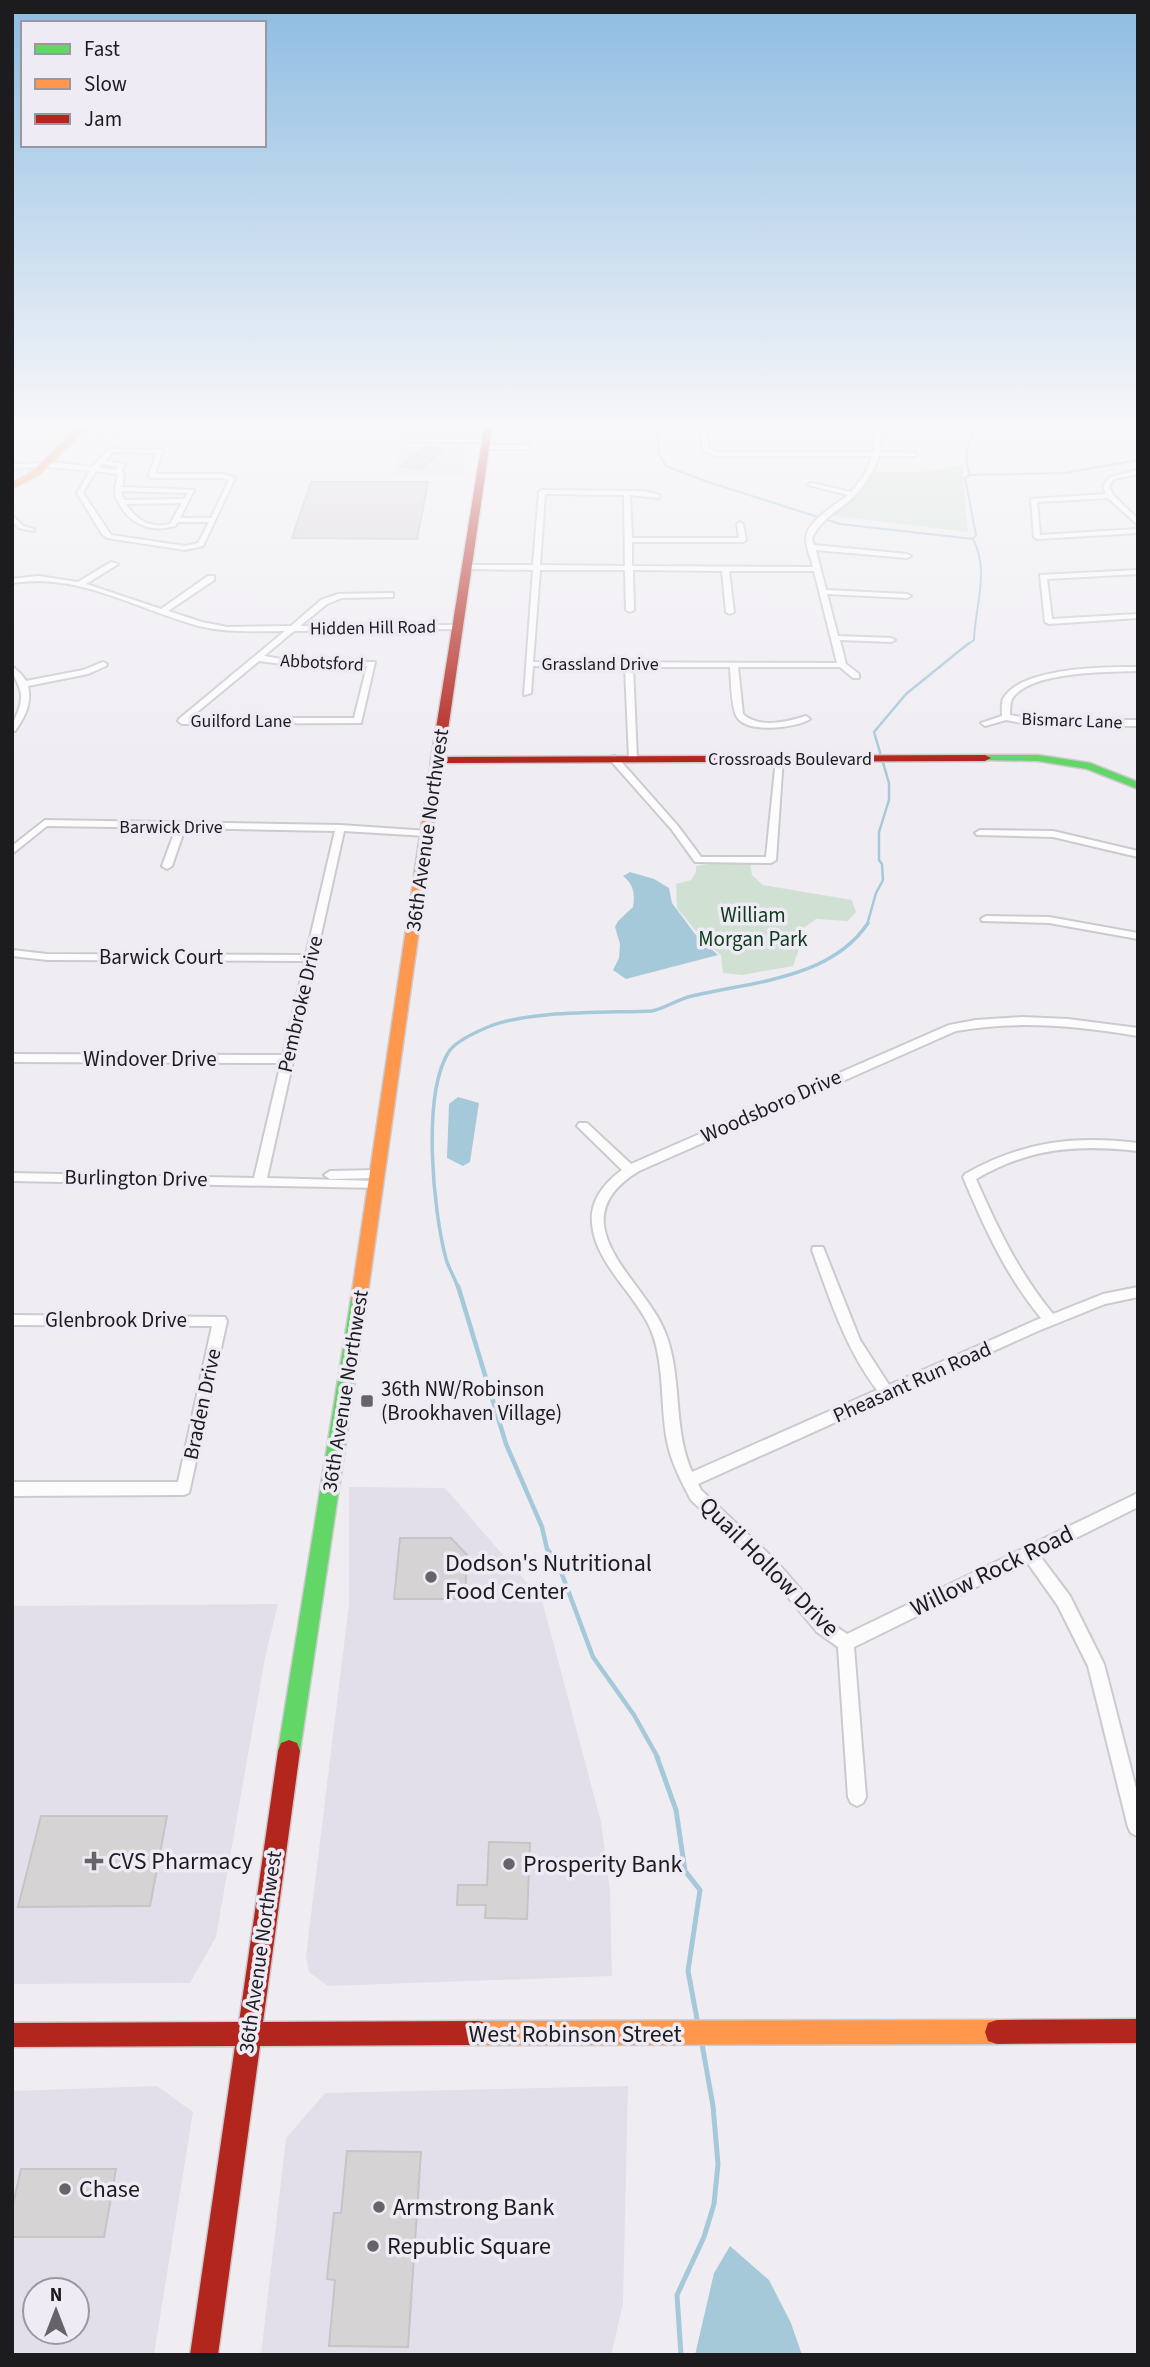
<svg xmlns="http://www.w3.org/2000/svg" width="1150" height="2367" font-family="'Source Sans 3',sans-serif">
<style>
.built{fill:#e3dfea;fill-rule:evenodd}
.green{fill:#d0e1d4}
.water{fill:#a6c9da}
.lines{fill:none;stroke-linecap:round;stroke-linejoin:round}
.stream-far4{stroke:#a6c9da;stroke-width:2}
.stream-far3{stroke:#a6c9da;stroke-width:2.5}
.stream-far2{stroke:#a6c9da;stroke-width:3.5}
.stream-far1{stroke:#a6c9da;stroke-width:4.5}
.stream{stroke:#a6c9da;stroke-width:5}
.building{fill:#d6d3d5;stroke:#c6c4c5;stroke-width:2}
.street-casing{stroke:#cccace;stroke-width:4}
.fast-casing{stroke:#cccace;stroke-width:3}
.slow-casing{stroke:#cccace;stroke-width:3}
.jam-casing{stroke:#cccace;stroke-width:3}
.street{fill:#fdfcfd;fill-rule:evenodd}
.fast{fill:#63d668;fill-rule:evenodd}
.slow{fill:#ff974d;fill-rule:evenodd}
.jam{fill:#b3261e;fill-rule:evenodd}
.poi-dot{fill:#666468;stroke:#eeebf4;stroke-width:2.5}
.labels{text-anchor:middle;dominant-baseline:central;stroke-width:7;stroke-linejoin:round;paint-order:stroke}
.far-street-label{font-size:18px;fill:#1c1b1e;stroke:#eeebf4}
.street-label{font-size:21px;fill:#1c1b1e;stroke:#eeebf4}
.park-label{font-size:21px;fill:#0d3b1c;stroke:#eeebf4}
.poi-label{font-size:21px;fill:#1c1b1e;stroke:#eeebf4;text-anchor:start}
.near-poi-label{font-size:24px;fill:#1c1b1e;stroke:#eeebf4;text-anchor:start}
.near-street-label{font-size:24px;fill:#1c1b1e;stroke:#eeebf4}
</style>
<rect width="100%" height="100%" fill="#efedf2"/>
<path class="built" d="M407,428h62l-7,47h-69z
M349,1487l96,1 97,112 59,222 9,69 2,85 -284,10 -19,-14 -3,-16 43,-352z
M278,1604l-13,54 -49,279 -26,46 -178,1v-378z
M157,2086l36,26 -39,243h-142v-264zM35,2290h42v42h-42z
M628,2086l-5,218 -12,51h-350l25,-217 39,-45z"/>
<path class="green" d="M962,465l6,67 -139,-17 25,-17 21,-27c31,2 57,2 87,-6z
M716,863h34l2,12 11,10 89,15 4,12 -8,9 -32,-2 -19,14 2,16 -6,17 -51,9 -19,-2 -2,-18 -17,-14 -27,-33 -1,-24 15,-4 5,-8v-6z"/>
<path class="water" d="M630,872l24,7 15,9 3,15 23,31 23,21 -92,24 -13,-9 6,-12 1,-14 -5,-17 3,-6 15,-14c2,-13 1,-22 -10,-31z
M458,1097l21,6 -9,59 -7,4 -16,-8 2,-54z
M730,2246l39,34 22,43 11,32h-107l19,-82z"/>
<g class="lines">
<path class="stream-far4" d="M657,428l2,26 7,12 39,15 135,43 133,15
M970,475l95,-2 73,-13
M967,645l7,-5c1,-34 16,-69 -1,-101l3,-4 -11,-57 5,-3c-7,-18 -3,-31 8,-47"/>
<path class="stream-far3" d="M867,925l9,-32 7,-13 -1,-16 -3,-4v-28l10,-32v-17l-15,-51 32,-38 63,-51"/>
<path class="stream-far2" d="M458,1288c-3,-10 -9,-19 -12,-29 -13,-49 -24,-162 2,-206 6,-11 28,-21 40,-26 40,-17 118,-14 164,-16 14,-3 26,-12 40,-15 59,-14 139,-17 176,-73"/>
<path class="stream-far1" d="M458,1286l48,158 36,83 5,22 10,12 36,96 41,58 24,43"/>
<path class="stream" d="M657,1757l19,53 9,61 15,19 -12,81 9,48
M681,2355l-4,-60 27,-58 10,-33 4,-40 -5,-58 -11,-62"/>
</g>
<path class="building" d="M426,447l17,3 -23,19 -19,-3z
M311,482h117l-11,57 -125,-1z
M400,1538h51l16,17 -2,44h-71z
M41,1816h126l-17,90 -132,1z
M489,1842l41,1 -3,76 -42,-1 1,-13h-29l1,-20h29z
M347,2151l74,1 -13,195 -79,-1 6,-66 -8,-1 7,-66h7z
M21,2169h95l-12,68h-92v-28z"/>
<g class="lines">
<defs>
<path id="street" d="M700,428h6l3,22 8,2h157l1,-24h6l-1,24 37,1 -2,3h-36c-6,18 -17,34 -31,46 -14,11 -28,19 -36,36l2,7 93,9 4,2 -4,2 -91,-8 10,40 81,4 4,2 -4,2 -80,-4 11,42 53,2 4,2 -4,2 -51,-2 6,24 13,10v4h-6l-13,-11h-102l5,47c16,15 44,8 63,2l4,3c-14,9 -63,15 -73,-2 -6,-10 -6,-38 -7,-50h-97l4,92 -4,3 -4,-3 -4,-92 -92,-1 -2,27 -7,2 9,-125 -65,-1 -4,-2 4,-2h65l6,-73 3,-2 102,1 16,4v2l-2,1 -28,-3 2,43h107l-2,-14 3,-2 3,2 3,16 -3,2h-111v24l181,1c-2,-9 -7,-19 -7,-28 0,-18 30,-34 42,-44l-40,-10 3,-2 40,9 12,-15 10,-21h-156l-14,-5zM545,494l79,1 1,71 -85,-1zM540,570h85l1,40 4,2 4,-2 -1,-40 89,1 4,41 4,2 4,-2 -5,-41h85l23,92 -304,-1z
M79,429l53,1 3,2 -3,2 -55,-2z
M404,438h82l3,2 -3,2 -84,-1z
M528,442l3,2 -4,5h-42l-3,-2 3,-2h40z
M109,449l54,1 -8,24h69l11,4 -32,68 -18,4 -78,-12 -5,-4 -25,-41 13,-22 -41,-4 -37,1v-4l48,-1 32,4zM113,452l44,1 -9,23 3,2h72l6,2 -18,38h-31l14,-28 -72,-3 2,-11 -2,-5 3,-7 -20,-3zM102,464l16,2 -2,4 -17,-2zM96,471l22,3c-1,6 -3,12 -3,17 0,6 3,11 6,16 13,20 33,25 54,19l3,-4h31l-11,21 -13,3 -74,-11 -28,-42zM121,491l67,2 -4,6 -60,1zM182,503l-12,21c-19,5 -34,-4 -44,-20z
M1138,470v4l-24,5 -5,7 4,9 25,24v6l-30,-27 -71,4 3,33 98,-6v4l-101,6 -3,-2 -3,-38 75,-5 -3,-8 7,-9z
M12,515l11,11 11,3v2l-15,-3 -7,-7z
M111,562l7,2 -32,20 75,25 47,-33h6v4l-46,31 34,11 25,5 64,-1 30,-26 17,-6 52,-1h3v4l-51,1 -15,6 -27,22 156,-1 4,2 -4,2 -162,2 -30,25 34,6h77l-14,61 -179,1 -4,-3 1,-2 106,-88c-29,0 -57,2 -86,-5 -53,-14 -104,-44 -160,-45 -9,0 -18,1 -27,2v-4l26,-3 40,6zM259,661l39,5h69l-13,52h-164z
M1138,570v4l-91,5 5,40 86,-5v4l-89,6 -4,-2 -5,-47z
M103,662l4,2 -1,2 -18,8 -60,12c4,17 -3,31 -13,45h-3c0,-12 9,-20 9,-33 1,-12 -9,-21 -9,-32l9,8 5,7 57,-11z
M1138,667v4c-30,1 -109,0 -126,28 -2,5 -2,11 -2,16l28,5h100v6h-100l-32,-6 -21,6 -4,-3 21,-7c0,-5 -1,-12 1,-17 17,-32 103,-32 135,-32z
M614,756l3,1 61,69 23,31h65l10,-98 7,-2 -7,103 -5,3 -76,-1 -23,-32 -61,-69v-4z
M45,820l295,5 89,6v4l-3,1 -82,-5 -77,347 109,3 6,4 -2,3 -368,-7v-8l242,5 27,-115 -269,-1v-8l271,1 22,-94 -258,-1 -35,-4v-6l35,4 259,1 29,-124 -150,-3 -13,38 -5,3 -5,-3 14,-38 -129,-2 -35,28v-8z
M980,830l73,1 85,20v6l-85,-20 -76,-2 -2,-2z
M986,916l63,1 89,16v6l-89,-16 -67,-2 -1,-2z
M1022,1017l46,2 70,9v8c-62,-10 -121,-16 -182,-5l-317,140c-20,12 -38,29 -35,55 6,38 46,69 61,106 18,45 7,95 27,140l185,-82c-32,-42 -47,-91 -65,-140l1,-3h10l37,93 29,45 152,-67c-35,-42 -57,-91 -78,-141l2,-3c57,-32 108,-39 173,-31v8c-61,-7 -109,-3 -162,28 21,48 43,94 77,135l50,-20 35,-7v10l-33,7 -67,27 -340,153 3,6 76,72 52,60 18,12 291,-141v14l-98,49 30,40 34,68 34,132 -1,40 -6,-3 -3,-6 -40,-161 -30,-60 -31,-44 -173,85 12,150 -3,6 -6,3 -6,-3 -3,-6 -10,-150 -21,-15 -50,-60 -76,-72c-10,-19 -20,-38 -24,-59 -7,-37 -2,-76 -16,-111 -15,-36 -56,-66 -59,-107 -2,-22 12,-40 30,-53l-45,-44 2,-3h8l44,41 318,-139 27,-5z
M378,1170l6,4 -6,4 -48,1 -6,-4 6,-4z
M12,1315l213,2 2,4 -38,172 -5,2 -172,1v-14h166l34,-156 -200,-1z"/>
<path id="fast" d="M985,755h53l52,8 48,19v7l-51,-20 -49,-8 -57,-1 -2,-2z
M359,1292l6,2 2,5 -67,452 -3,8 -8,3 -8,-3 -3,-8 73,-452 2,-5z"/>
<path id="slow" d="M91,428l-9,5 -43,42 -27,14v-6l21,-12 43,-42z
M431,798l6,4 -70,497 -2,5h-12l-2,-5 74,-497z
M997,2020l9,3 3,9 -3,9 -9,3 -518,1 -9,-3 -3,-9 3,-9 9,-3z"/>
<path id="jam" d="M484,428h8l-48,329 541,-2 6,3 -6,3 -542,2 -6,39 -2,2h-8l4,-44z
M289,1740l8,3 3,8 -37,271 216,-1 9,3 3,9 -3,9 -9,3 -219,1 -42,309h-28l45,-309 -223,1v-24l227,-1 39,-271 3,-8z
M1138,2019v24l-141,1 -9,-3 -3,-9 3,-9 9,-3z"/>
</defs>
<use href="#street" class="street-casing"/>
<use href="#fast" class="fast-casing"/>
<use href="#slow" class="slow-casing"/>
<use href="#jam" class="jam-casing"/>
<use href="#street" class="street"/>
<use href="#fast" class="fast"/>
<use href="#slow" class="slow"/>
<use href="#jam" class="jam"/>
</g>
<linearGradient id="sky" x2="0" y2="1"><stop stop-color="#8dbce2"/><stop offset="0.56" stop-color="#f8f7f9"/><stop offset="1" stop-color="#f8f7f9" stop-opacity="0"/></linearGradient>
<rect width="1150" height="760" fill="url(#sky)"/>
<g class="poi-dot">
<rect x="360" y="1394" width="14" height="14" rx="3.5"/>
<circle cx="431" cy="1577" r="7"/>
<path d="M90.5 1850.5h7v7h7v7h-7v7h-7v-7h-7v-7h7z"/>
<circle cx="509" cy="1864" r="7"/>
<circle cx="65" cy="2189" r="7"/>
<circle cx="379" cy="2207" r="7"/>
<circle cx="373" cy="2246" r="7"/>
</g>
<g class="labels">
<g class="far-street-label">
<text transform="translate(373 628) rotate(-1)">Hidden Hill Road</text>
<text transform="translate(322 663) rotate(3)">Abbotsford</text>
<text x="600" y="664">Grassland Drive</text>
<text x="241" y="721">Guilford Lane</text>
<text transform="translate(1072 721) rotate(2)">Bismarc Lane</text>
<text x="790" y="759">Crossroads Boulevard</text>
<text x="171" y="827">Barwick Drive</text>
</g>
<g class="street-label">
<text transform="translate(427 830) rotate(-82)">36th Avenue Northwest</text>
<text x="161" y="957">Barwick Court</text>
<text transform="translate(300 1004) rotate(-77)">Pembroke Drive</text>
<text x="150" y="1059">Windover Drive</text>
<text transform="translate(771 1106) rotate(-24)">Woodsboro Drive</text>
<text transform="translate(136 1178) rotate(1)">Burlington Drive</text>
<text x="116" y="1320">Glenbrook Drive</text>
<text transform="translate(912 1382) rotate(-24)">Pheasant Run Road</text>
<text transform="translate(345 1391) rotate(-81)">36th Avenue Northwest</text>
<text transform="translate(202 1404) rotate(-78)">Braden Drive</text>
<text transform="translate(260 1952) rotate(-82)">36th Avenue Northwest</text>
</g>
<g class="park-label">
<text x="753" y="915">William<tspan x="753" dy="24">Morgan Park</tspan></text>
</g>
<g class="poi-label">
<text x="381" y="1389">36th NW/Robinson<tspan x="381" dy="24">(Brookhaven Village)</tspan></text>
</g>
<g class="near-poi-label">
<text x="445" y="1563">Dodson's Nutritional<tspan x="445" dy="28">Food Center</tspan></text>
<text x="108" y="1861">CVS Pharmacy</text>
<text x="523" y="1864">Prosperity Bank</text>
<text x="79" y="2189">Chase</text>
<text x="393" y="2207">Armstrong Bank</text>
<text x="387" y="2246">Republic Square</text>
</g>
<g class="near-street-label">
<text transform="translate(769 1567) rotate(45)">Quail Hollow Drive</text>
<text transform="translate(992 1571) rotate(-26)">Willow Rock Road</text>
<text x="575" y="2034">West Robinson Street</text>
</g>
</g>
<rect width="1150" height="2367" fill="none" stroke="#1c1b1e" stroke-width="28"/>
<rect x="21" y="21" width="245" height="126" fill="#eeebf4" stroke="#9a989e" stroke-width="2"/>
<rect x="35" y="44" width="35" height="10" fill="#63d668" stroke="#9a989e" stroke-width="2"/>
<text x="84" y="56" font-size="21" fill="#1c1b1e">Fast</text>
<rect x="35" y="79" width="35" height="10" fill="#ff974d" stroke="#9a989e" stroke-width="2"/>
<text x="84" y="91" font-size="21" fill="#1c1b1e">Slow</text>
<rect x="35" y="114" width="35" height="10" fill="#b3261e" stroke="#9a989e" stroke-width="2"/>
<text x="84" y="126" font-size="21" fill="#1c1b1e">Jam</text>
<g transform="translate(56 2311)"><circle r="33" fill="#eeebf4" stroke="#9a989e" stroke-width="2"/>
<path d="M0-5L12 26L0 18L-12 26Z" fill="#666468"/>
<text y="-10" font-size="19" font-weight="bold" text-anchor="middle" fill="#1c1b1e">N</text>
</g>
</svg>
